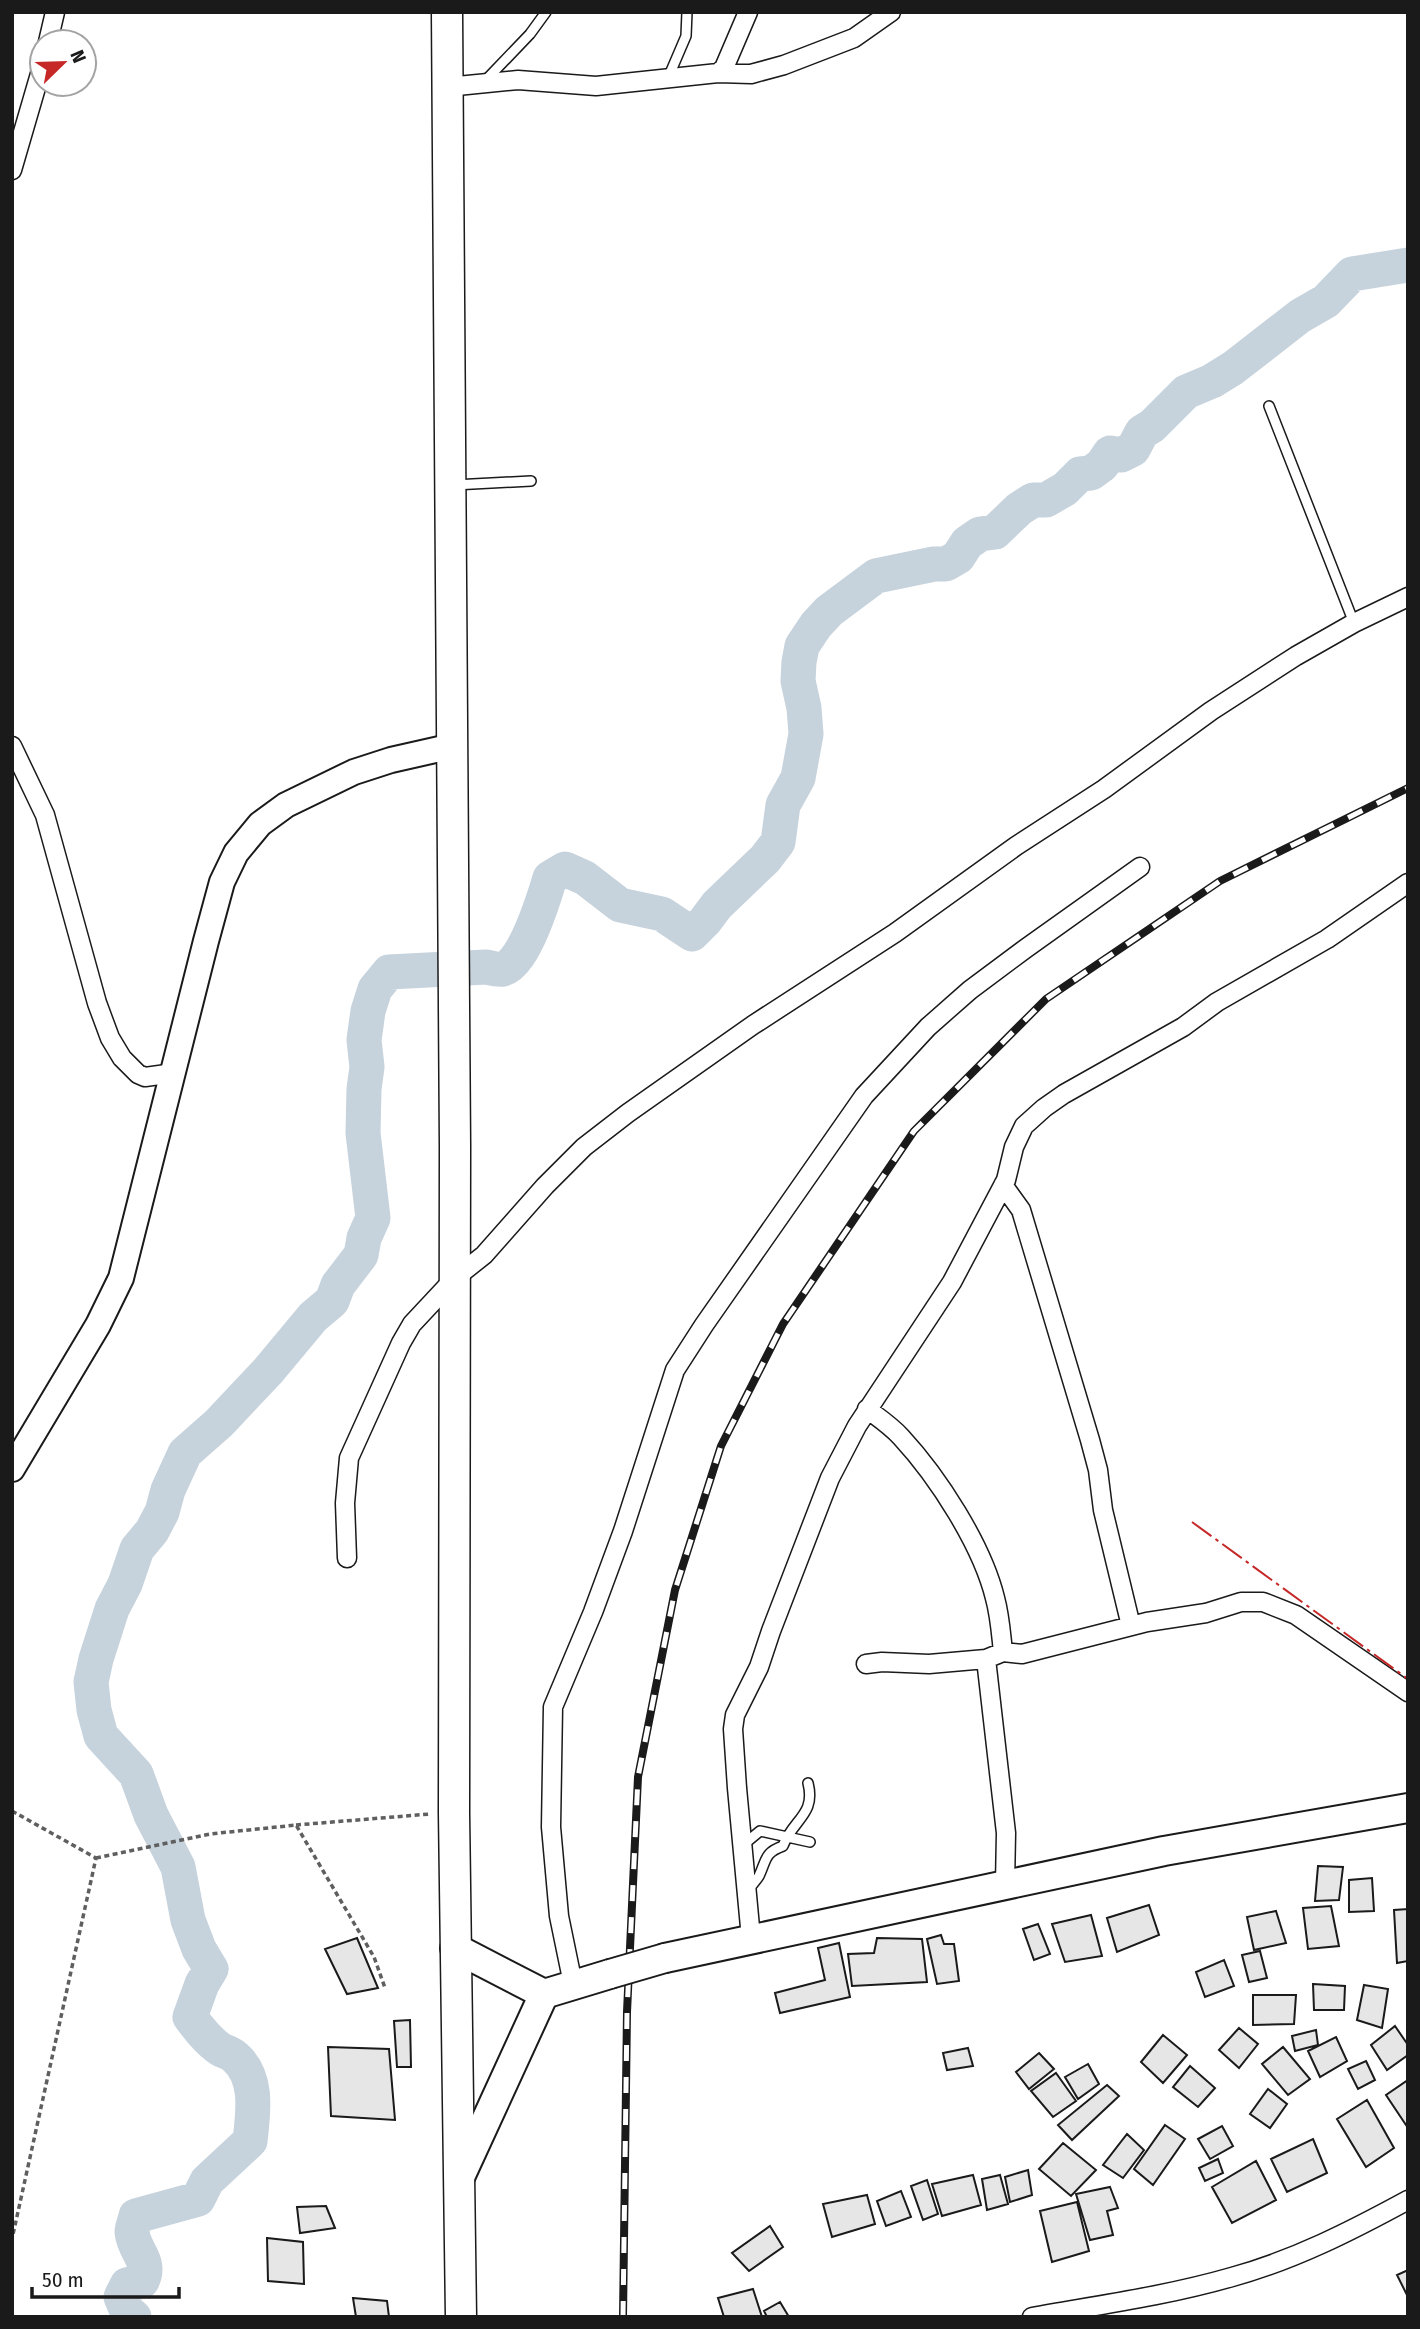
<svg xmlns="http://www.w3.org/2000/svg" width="1420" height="2329" font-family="'Fira Sans Condensed',sans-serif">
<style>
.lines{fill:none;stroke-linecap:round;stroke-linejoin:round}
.river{stroke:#c6d2dc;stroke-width:35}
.building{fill:#e6e6e6;stroke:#1a1a1a;stroke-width:2}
.service-casing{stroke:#1a1a1a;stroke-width:12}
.minor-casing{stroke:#1a1a1a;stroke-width:21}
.secondary-casing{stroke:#1a1a1a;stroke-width:28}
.primary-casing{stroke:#1a1a1a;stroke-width:32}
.trunk-casing{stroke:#1a1a1a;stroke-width:33}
.path{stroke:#5f5f5f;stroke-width:3.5;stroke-dasharray:5 3.5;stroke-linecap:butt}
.service{stroke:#fff;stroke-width:9}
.minor{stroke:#fff;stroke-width:18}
.secondary{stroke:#fff;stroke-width:24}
.primary{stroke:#fff;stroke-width:28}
.trunk{stroke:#fff;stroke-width:30}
.rail-casing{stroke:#1a1a1a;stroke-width:8}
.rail{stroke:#fff;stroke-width:5;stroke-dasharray:16;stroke-linecap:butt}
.primary-bridge-casing{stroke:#1a1a1a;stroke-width:32;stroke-linecap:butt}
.primary-bridge{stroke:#fff;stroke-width:28}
.power{stroke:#c62828;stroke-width:2;stroke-dasharray:24 5 3.5 5;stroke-linecap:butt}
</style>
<rect width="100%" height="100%" fill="#fff"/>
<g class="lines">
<path class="river" d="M134,2317l-7,-6 -6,-14 6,-12 15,-4c10,-20 -8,-29 -10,-49 0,-5 3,-11 4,-16l62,-17 9,-18 43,-40c3,-28 9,-63 -15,-84 -4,-4 -10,-5 -15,-8 -12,-8 -21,-20 -30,-32l12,-33 9,-15 -12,-20 -11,-29 -10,-53 -27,-52 -15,-41 -35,-38 -7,-26 -3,-28 5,-23 16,-50 13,-25 12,-35 15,-18 10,-19 6,-22 17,-37 34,-30 49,-52 45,-54 19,-16 6,-16 23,-30 3,-17 9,-20 -10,-85 1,-44 3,-22 -3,-27 4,-29 7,-22 14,-17 97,-5c5,1 12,3 17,2 21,-5 41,-71 47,-91l15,-9 20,9 35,27 42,9 30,20 13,-13 12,-16 48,-46 13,-17 5,-37 15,-27 8,-44 -2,-26 -6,-27 1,-19 3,-16 14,-21 13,-14 47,-35 58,-12h12l12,-7 9,-14 13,-9 15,-2 24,-23 14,-9h13l19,-11 15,-15 11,-1 11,-8 8,-12 11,2 12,-6 9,-17 10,-6 34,-34 26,-11 21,-13 67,-52 26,-15 26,-27 56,-9"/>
</g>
<path class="building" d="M1318,1866l25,1 -4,33 -24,1z
M1372,1878l2,33 -25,1v-32z
M1149,1905l10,30 -42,17 -10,-34z
M1331,1906l8,40 -31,3 -5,-41z
M1408,1909v52l-11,2 -3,-53z
M1276,1911l10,32 -32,7 -7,-33z
M1091,1915l11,41 -37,6 -13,-38z
M1038,1924l12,30 -16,6 -11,-31z
M941,1935l3,9h10l5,37 -22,3 -10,-45z
M357,1938l21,50 -31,6 -22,-45z
M877,1938l45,1 5,43 -75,4 -4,-32 26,-1z
M839,1943l11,54 -70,16 -5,-20 50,-13 -7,-32z
M1260,1951l7,27 -18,4 -7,-27z
M1224,1960l10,26 -29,11 -9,-25z
M1313,1984l32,2 -1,24h-30z
M1364,1985l24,4 -6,39 -25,-8z
M1253,1995h43l-2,29 -41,1z
M410,2020l1,47h-14l-3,-46z
M1395,2026l13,19v10l-21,15 -16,-25z
M1239,2028l19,16 -19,24 -20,-18z
M1316,2030l2,15 -23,6 -3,-15z
M1163,2035l24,20 -24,28 -22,-21z
M1336,2037l11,24 -27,16 -12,-26z
M328,2047l61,2 6,71 -64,-4z
M1283,2047l27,32 -22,16 -26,-31z
M968,2048l5,18 -26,4 -4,-17z
M1039,2053l15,16 -25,20 -13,-17z
M1366,2061l9,19 -17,9 -10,-20z
M1088,2064l11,20 -21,15 -13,-22z
M1190,2066l25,22 -17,19 -25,-20z
M1056,2073l20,28 -23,16 -22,-26z
M1408,2080v48l-22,-33z
M1107,2085l12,11 -47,44 -14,-15z
M1268,2089l19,15 -17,24 -20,-14z
M1367,2100l27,48 -28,19 -29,-48z
M1165,2125l20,14 -32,46 -19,-16z
M1222,2126l11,20 -23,13 -12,-20z
M1127,2134l17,16 -21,28 -20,-13z
M1313,2139l14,34 -40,19 -16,-33z
M1063,2143l33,27 -25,26 -32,-27z
M1218,2159l5,14 -18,8 -6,-13z
M1256,2161l20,39 -44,23 -20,-36z
M1028,2170l4,25 -22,7 -5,-25z
M973,2175l8,30 -39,11 -10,-32z
M1000,2175l8,29 -21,6 -5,-31z
M927,2180l11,34 -15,6 -12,-34z
M1110,2187l8,21 -11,3 6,24 -23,5 -14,-46z
M901,2191l10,26 -25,9 -9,-25z
M867,2195l8,29 -43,13 -9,-33z
M1077,2202l12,49 -37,11 -12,-51z
M326,2206l9,22 -35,5 -3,-26z
M770,2226l13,21 -34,24 -17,-18z
M267,2238l36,4 1,42 -36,-3z
M1408,2270v27l-11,-22z
M753,2289l9,28h-38l-6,-19z
M353,2298l34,3 2,16h-33z
M780,2302l9,15h-22l-3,-6z"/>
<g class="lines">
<defs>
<path id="service" d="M668,78l18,-42 1,-24
M484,82l46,-48 16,-22
M1269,406l85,217
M454,485l77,-4
M743,1845l17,-14 50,11
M748,1890c3,-4 8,-9 11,-14 8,-17 5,-23 24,-30 10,-27 33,-31 25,-63"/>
<path id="minor" d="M48,42l7,-30
M718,73l6,-5 24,-56
M447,87l71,-7 78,6 122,-13 33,1 33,-9 70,-27 37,-26
M12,170l30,-103
M12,746l33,69 52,188 13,35 12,20 16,16 7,3 29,-4
M1003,1185l18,25 69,230 8,30 5,40 28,116
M867,1409c12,9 24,17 34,28 37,40 81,108 94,161 5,18 6,36 8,54
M347,1558l-2,-55 4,-45 52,-115 11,-19 43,-46 29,-23 61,-69 39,-39 44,-34 125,-88 142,-92 121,-87 88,-57 107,-78 85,-55 58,-33 54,-26
M986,1659l20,174 -1,51
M866,1664l16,-2 47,2 57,-5 17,-7 19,2 125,-32 59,-9 35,-11h22l33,13 112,77
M751,1938l-14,-150 -4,-59 2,-14 24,-48 12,-36 59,-153 27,-52 95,-144 54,-102 8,-33 10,-21 20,-18 20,-14 119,-67 34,-25 110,-63 81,-56
M573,1984l-14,-68 -8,-89 2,-120 40,-95 30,-81 52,-161 29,-45 160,-229 64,-69 42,-37 55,-41 115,-82
M1032,2317c67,-12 134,-21 200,-40 62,-17 119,-46 176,-77"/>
<path id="secondary" d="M12,1469l86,-144 23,-47 85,-337 16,-59 14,-29 24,-29 26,-19 68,-33 37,-12 62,-14"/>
<path id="primary" d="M455,1948l89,46 66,-20
M665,1958l499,-107 244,-43
M460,2177l84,-183"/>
<path id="trunk" d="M447,12l8,1135 -1,666 7,504"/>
</defs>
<use href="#service" class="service-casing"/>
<use href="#minor" class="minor-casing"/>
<use href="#secondary" class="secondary-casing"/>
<use href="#primary" class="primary-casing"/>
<use href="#trunk" class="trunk-casing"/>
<path class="path" d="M12,1811l84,47 -84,381
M296,1825l134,-11
M96,1858l114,-24 86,-9 78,132 11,31"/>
<use href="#service" class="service"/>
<use href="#minor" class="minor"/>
<use href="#secondary" class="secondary"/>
<use href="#primary" class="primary"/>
<use href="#trunk" class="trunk"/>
<defs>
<path id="rail" d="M623,2317l4,-305 11,-235 37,-187 46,-144 62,-122 131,-193 132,-132 174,-118 188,-93"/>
</defs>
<use href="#rail" class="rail-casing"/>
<use href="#rail" class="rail"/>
<defs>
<path id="primary-bridge" d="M610,1974l55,-16"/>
</defs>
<use href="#primary-bridge" class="primary-bridge-casing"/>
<use href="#primary-bridge" class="primary-bridge"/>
<path class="power" d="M1192,1522l216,157"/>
</g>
<rect width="1420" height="2329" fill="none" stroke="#1a1a1a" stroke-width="28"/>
<g transform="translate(63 63) rotate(67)"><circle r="33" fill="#ffffff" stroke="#a3a3a3" stroke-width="2"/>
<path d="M0-5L12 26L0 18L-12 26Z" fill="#c62828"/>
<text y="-10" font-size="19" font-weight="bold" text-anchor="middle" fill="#1a1a1a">N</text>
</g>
<path d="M32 2287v10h147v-10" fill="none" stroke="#1a1a1a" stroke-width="3.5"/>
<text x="42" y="2287" font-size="21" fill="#1a1a1a" stroke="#ffffff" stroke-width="5" paint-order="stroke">50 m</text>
</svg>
